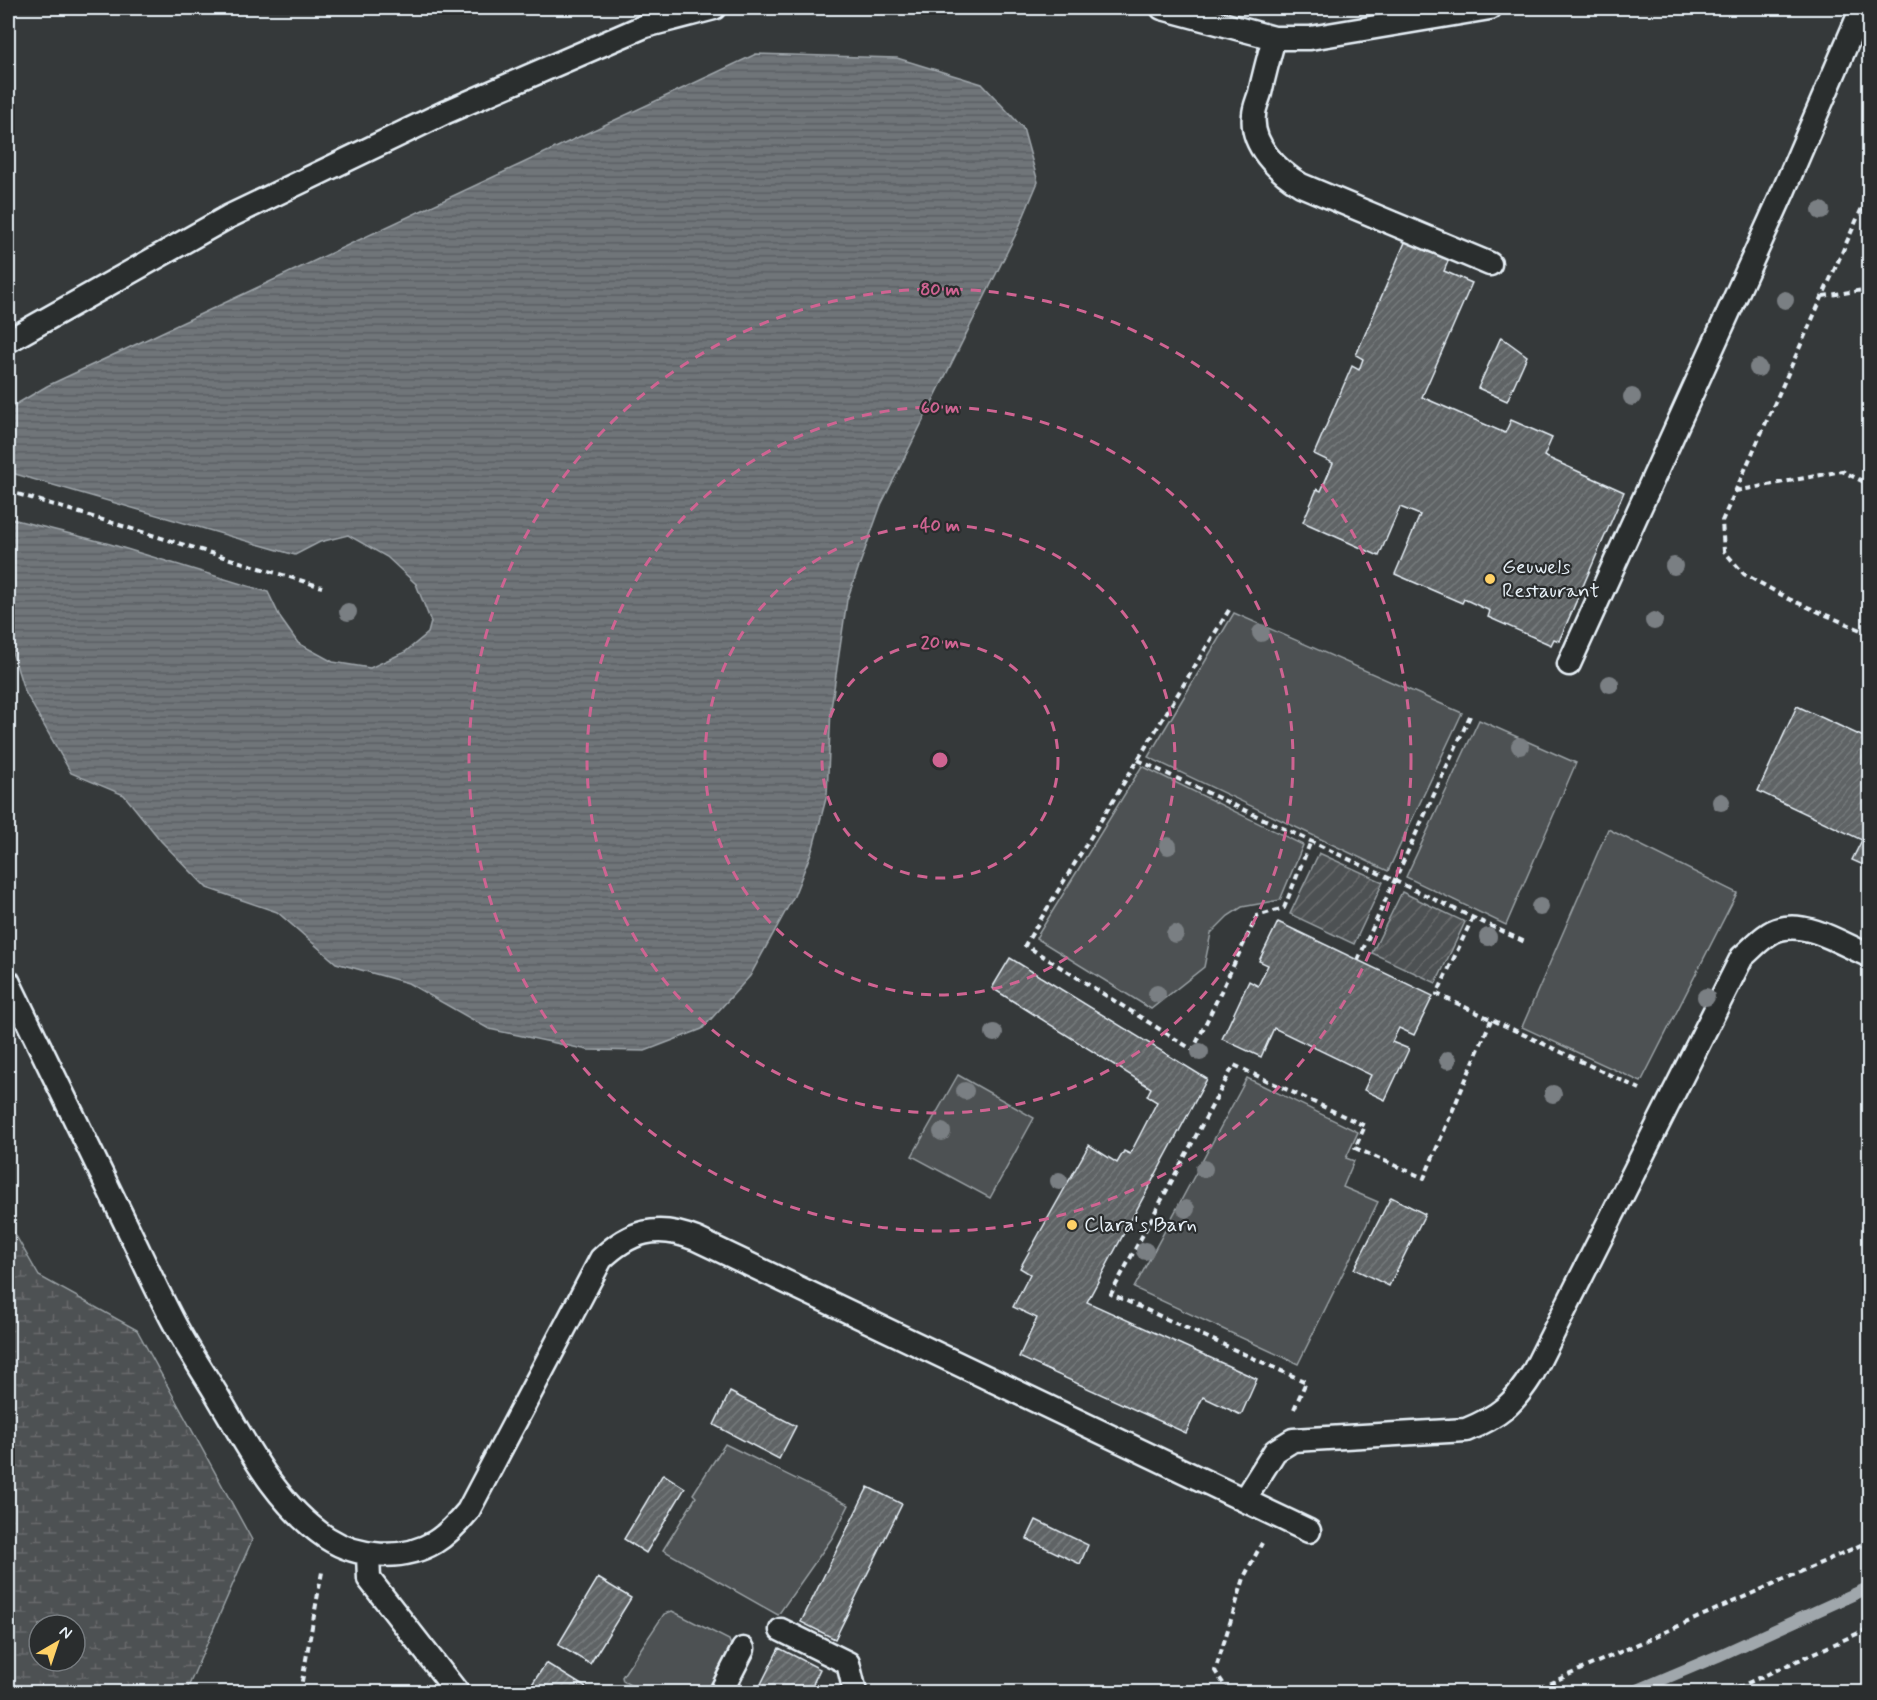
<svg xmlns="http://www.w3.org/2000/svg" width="1877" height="1700" font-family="Mynerve,sans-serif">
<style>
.green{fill:#4d5152;stroke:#9aa1a5;stroke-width:1.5}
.wetland{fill:url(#wetland-marsh);stroke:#9aa1a5;stroke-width:1.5;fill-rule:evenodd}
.garden{fill:url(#garden-furrows);stroke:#9aa1a5;stroke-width:1.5}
.water{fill:url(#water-rules);stroke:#a0a7ac;stroke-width:1.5}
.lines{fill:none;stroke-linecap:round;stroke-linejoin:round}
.stream{stroke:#a0a7ac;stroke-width:12}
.building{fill:url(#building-hatch);stroke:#e8f1f8;stroke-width:1.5}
.service-casing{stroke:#e8f1f8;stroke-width:27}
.path{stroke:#e8f1f8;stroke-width:4;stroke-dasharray:6 4.5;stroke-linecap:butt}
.service{stroke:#2a2d2e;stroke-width:22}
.tree{fill:#7a7f83}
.ring{fill:none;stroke:#cf6492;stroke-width:3;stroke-dasharray:10 8}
.poi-dot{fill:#ffd166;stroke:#2a2d2e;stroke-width:2}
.labels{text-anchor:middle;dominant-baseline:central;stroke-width:4.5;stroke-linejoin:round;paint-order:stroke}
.poi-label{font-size:21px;fill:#e8f1f8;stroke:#2a2d2e;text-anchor:start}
.centre{fill:#cf6492;stroke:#2a2d2e;stroke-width:3}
.ring-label{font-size:18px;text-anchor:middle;font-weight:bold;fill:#cf6492;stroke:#2a2d2e;stroke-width:4.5;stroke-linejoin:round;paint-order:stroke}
</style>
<defs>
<pattern id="wetland-marsh" width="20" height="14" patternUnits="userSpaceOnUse" patternTransform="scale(1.5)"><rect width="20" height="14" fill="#4d5152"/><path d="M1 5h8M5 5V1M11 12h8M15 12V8" fill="none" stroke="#676a6c"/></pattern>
<pattern id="garden-furrows" width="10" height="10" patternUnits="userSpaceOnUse" patternTransform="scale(1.5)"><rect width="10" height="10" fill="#4d5152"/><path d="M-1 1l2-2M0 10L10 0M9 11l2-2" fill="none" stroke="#676a6c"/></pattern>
<pattern id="water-rules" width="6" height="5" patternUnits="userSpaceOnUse" patternTransform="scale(1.5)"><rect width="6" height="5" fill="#707579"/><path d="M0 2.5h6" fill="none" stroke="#5b5e62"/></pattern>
<pattern id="building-hatch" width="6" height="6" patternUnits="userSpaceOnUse" patternTransform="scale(1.5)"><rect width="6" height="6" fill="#5f6365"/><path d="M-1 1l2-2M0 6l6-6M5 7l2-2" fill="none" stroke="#767a7c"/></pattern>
</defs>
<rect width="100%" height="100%" fill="#35393a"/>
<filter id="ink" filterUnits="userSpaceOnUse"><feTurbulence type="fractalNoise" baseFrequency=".0167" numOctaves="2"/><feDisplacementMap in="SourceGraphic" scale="12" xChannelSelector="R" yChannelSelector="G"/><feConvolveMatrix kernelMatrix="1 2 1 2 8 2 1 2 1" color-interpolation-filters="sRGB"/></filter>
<g filter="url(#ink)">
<path class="green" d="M1234,613l228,100 -74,158 -240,-114z
M1479,720l97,43 -70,162 -100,-48z
M1142,766l161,79 -23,55 -38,7 -14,9 -17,17 -7,34 -53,42 -115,-71z
M1608,829l129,64 -96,189 -119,-55z
M958,1075l76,43 -44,80 -78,-42z
M1247,1078l111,54 -12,26 8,3 -11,26 35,15 -80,162 -164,-76z
M725,1444l124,61 -17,33 -54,77 -115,-65 33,-53 -3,-3z
M672,1611l57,29 2,6 -24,46h-65l-19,-11 -1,-4 42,-63z"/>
<path class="wetland" d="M8,1222l31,54 98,54 115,210 -66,152h-178zM39,1625h36v36h-36z"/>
<path class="garden" d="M1319,853l64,29 -29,62 -64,-30z
M1402,892l63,30 -29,61 -64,-30z"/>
<path class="water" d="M756,54l141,4 85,26 41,44 15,54 -21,50 -136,273 -34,95 -16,109 -4,86 -14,53 -19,48 -44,80 -48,53 -57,22 -57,-1 -99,-21 -81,-46 -72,-20 -59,-51 -70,-24 -46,-47 -37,-46 -53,-22 -47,-83 -16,-51v-121l102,26 158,48 13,27 17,24 35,19 37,6 35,-16 23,-19 3,-11 -15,-38 -29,-27 -39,-22 -28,7 -25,13 -287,-83v-63l39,-23z"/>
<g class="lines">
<path class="stream" d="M1633,1692l85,-36 152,-69"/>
</g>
<path class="building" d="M1406,240l43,19 -5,12 28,12 -50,114 83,36 6,-13 41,18 -8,18 80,36 -65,149 -5,-2 -3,6 -63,-28 2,-6 -26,-12 -2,4 -67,-29 25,-59 -20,-8 -21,49 -76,-34 14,-33 4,2 12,-28 -19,-9 38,-88 7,4 4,-11 -7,-4z
M1501,337l26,19 -20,45 -29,-13z
M1797,706l73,34v41l-4,8 4,2v84l-4,-2 2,-6 -16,-7 10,-20 -104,-49z
M1278,922l155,74 -19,39 -15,-7 -7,14 17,7 -24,51 -21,-10 7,-15 -97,-47 -13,29 -39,-18 27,-58 9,5 10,-21 -9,-4z
M1010,958l197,121 -120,223 170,77 -16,36 -38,-18 -17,36 -167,-76 18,-39 -24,-11 17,-33 -10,-6 69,-123 28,18 7,-12 6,3 27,-52 -10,-6 4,-8 -159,-100z
M1391,1197l34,17 -36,72 -35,-17z
M730,1392l66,34 -17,33 -65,-34z
M663,1474l22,14 -39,65 -22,-14z
M868,1487l34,17 -67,135 -34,-17z
M1036,1520l52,25 -8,19 -53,-25z
M598,1578l33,20 -41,66 -32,-19z
M779,1648l41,21 -11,23h-52z
M546,1663l47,29h-66z"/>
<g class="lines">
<defs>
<path id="service" d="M1162,8l112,30h36l180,-30
M1274,38c-5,18 -10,37 -14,55 -2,7 -6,15 -6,22 -4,30 24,56 47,70l189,79
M8,341l220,-124 216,-104 201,-87 69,-18
M1569,664l214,-472 79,-184
M8,981c36,75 73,150 109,225 19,38 36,77 56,115 13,25 29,49 44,74 30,51 59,109 110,143 31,20 76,23 108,4 13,-8 23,-19 33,-31l133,-252c29,-28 56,-36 95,-20l613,292
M1244,1500l31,-49 18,-11 173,-10c34,-14 47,-25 67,-57l209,-416c11,-9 24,-25 38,-28 28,-8 64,16 90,27
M368,1554l1,25 88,113
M781,1630l67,33 7,29
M721,1692l22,-43"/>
</defs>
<use href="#service" class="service-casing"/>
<path class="path" d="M1870,190l-148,331 2,30 20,23 45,25 81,35
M1823,296l47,-7
M8,491l314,96
M1736,491l106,-20 28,14
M1229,610l-204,335 168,105 64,-134 27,-8 27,-67
M1138,760l389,183
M1473,917l-36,77 203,95
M1358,960l112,-244
M1294,1409l12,-27 -195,-88 123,-229 131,61 -10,22 69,30 67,-158
M300,1692l22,-120
M1229,1692l-14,-21 30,-96 17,-32
M1530,1692l340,-151
M1728,1692l142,-64"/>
<use href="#service" class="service"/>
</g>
<g class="tree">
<circle cx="1821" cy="211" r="9"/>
<circle cx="1785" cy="300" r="9"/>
<circle cx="1758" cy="368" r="9"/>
<circle cx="1632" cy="397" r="9"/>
<circle cx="1674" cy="566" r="9"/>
<circle cx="348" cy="612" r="9"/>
<circle cx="1654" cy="621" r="9"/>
<circle cx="1261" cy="633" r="9"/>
<circle cx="1610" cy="684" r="9"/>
<circle cx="1520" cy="746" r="9"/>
<circle cx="1721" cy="802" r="9"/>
<circle cx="1168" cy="846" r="9"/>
<circle cx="1540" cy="907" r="9"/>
<circle cx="1175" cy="934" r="9"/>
<circle cx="1488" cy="937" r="9"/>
<circle cx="1157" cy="994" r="9"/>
<circle cx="1706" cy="997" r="9"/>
<circle cx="994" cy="1033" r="9"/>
<circle cx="1200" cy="1052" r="9"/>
<circle cx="1448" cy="1060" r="9"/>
<circle cx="965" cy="1091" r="9"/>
<circle cx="1553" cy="1094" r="9"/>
<circle cx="942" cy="1132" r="9"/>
<circle cx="1204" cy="1169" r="9"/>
<circle cx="1059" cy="1181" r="9"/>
<circle cx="1186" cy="1209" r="9"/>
<circle cx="1145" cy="1251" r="9"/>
</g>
</g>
<g class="ring">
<circle cx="940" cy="760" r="118"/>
<circle cx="940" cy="760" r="235"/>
<circle cx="940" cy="760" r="353"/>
<circle cx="940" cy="760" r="471"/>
</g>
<g class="poi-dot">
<circle cx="1490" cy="579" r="6"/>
<circle cx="1072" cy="1225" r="6"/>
</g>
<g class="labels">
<g class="poi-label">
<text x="1502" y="567">Geuwels<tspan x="1502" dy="24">Restaurant</tspan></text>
<text x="1084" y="1225">Clara's Barn</text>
</g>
</g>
<circle cx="940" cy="760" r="9" class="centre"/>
<g class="ring-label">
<text x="940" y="295">80 m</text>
<text x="940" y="413">60 m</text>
<text x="940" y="531">40 m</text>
<text x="940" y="648">20 m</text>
</g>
<rect width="1877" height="1700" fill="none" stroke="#2a2d2e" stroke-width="30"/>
<rect x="15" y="15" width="1847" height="1670" fill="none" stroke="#e8f1f8" stroke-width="2" filter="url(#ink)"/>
<g transform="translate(57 1643) rotate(39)"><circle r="28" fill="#2a2d2e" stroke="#767b7f" stroke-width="1.5"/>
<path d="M0-4.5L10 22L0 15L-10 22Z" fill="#ffd166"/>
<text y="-9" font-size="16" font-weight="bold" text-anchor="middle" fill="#e8f1f8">N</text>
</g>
</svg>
